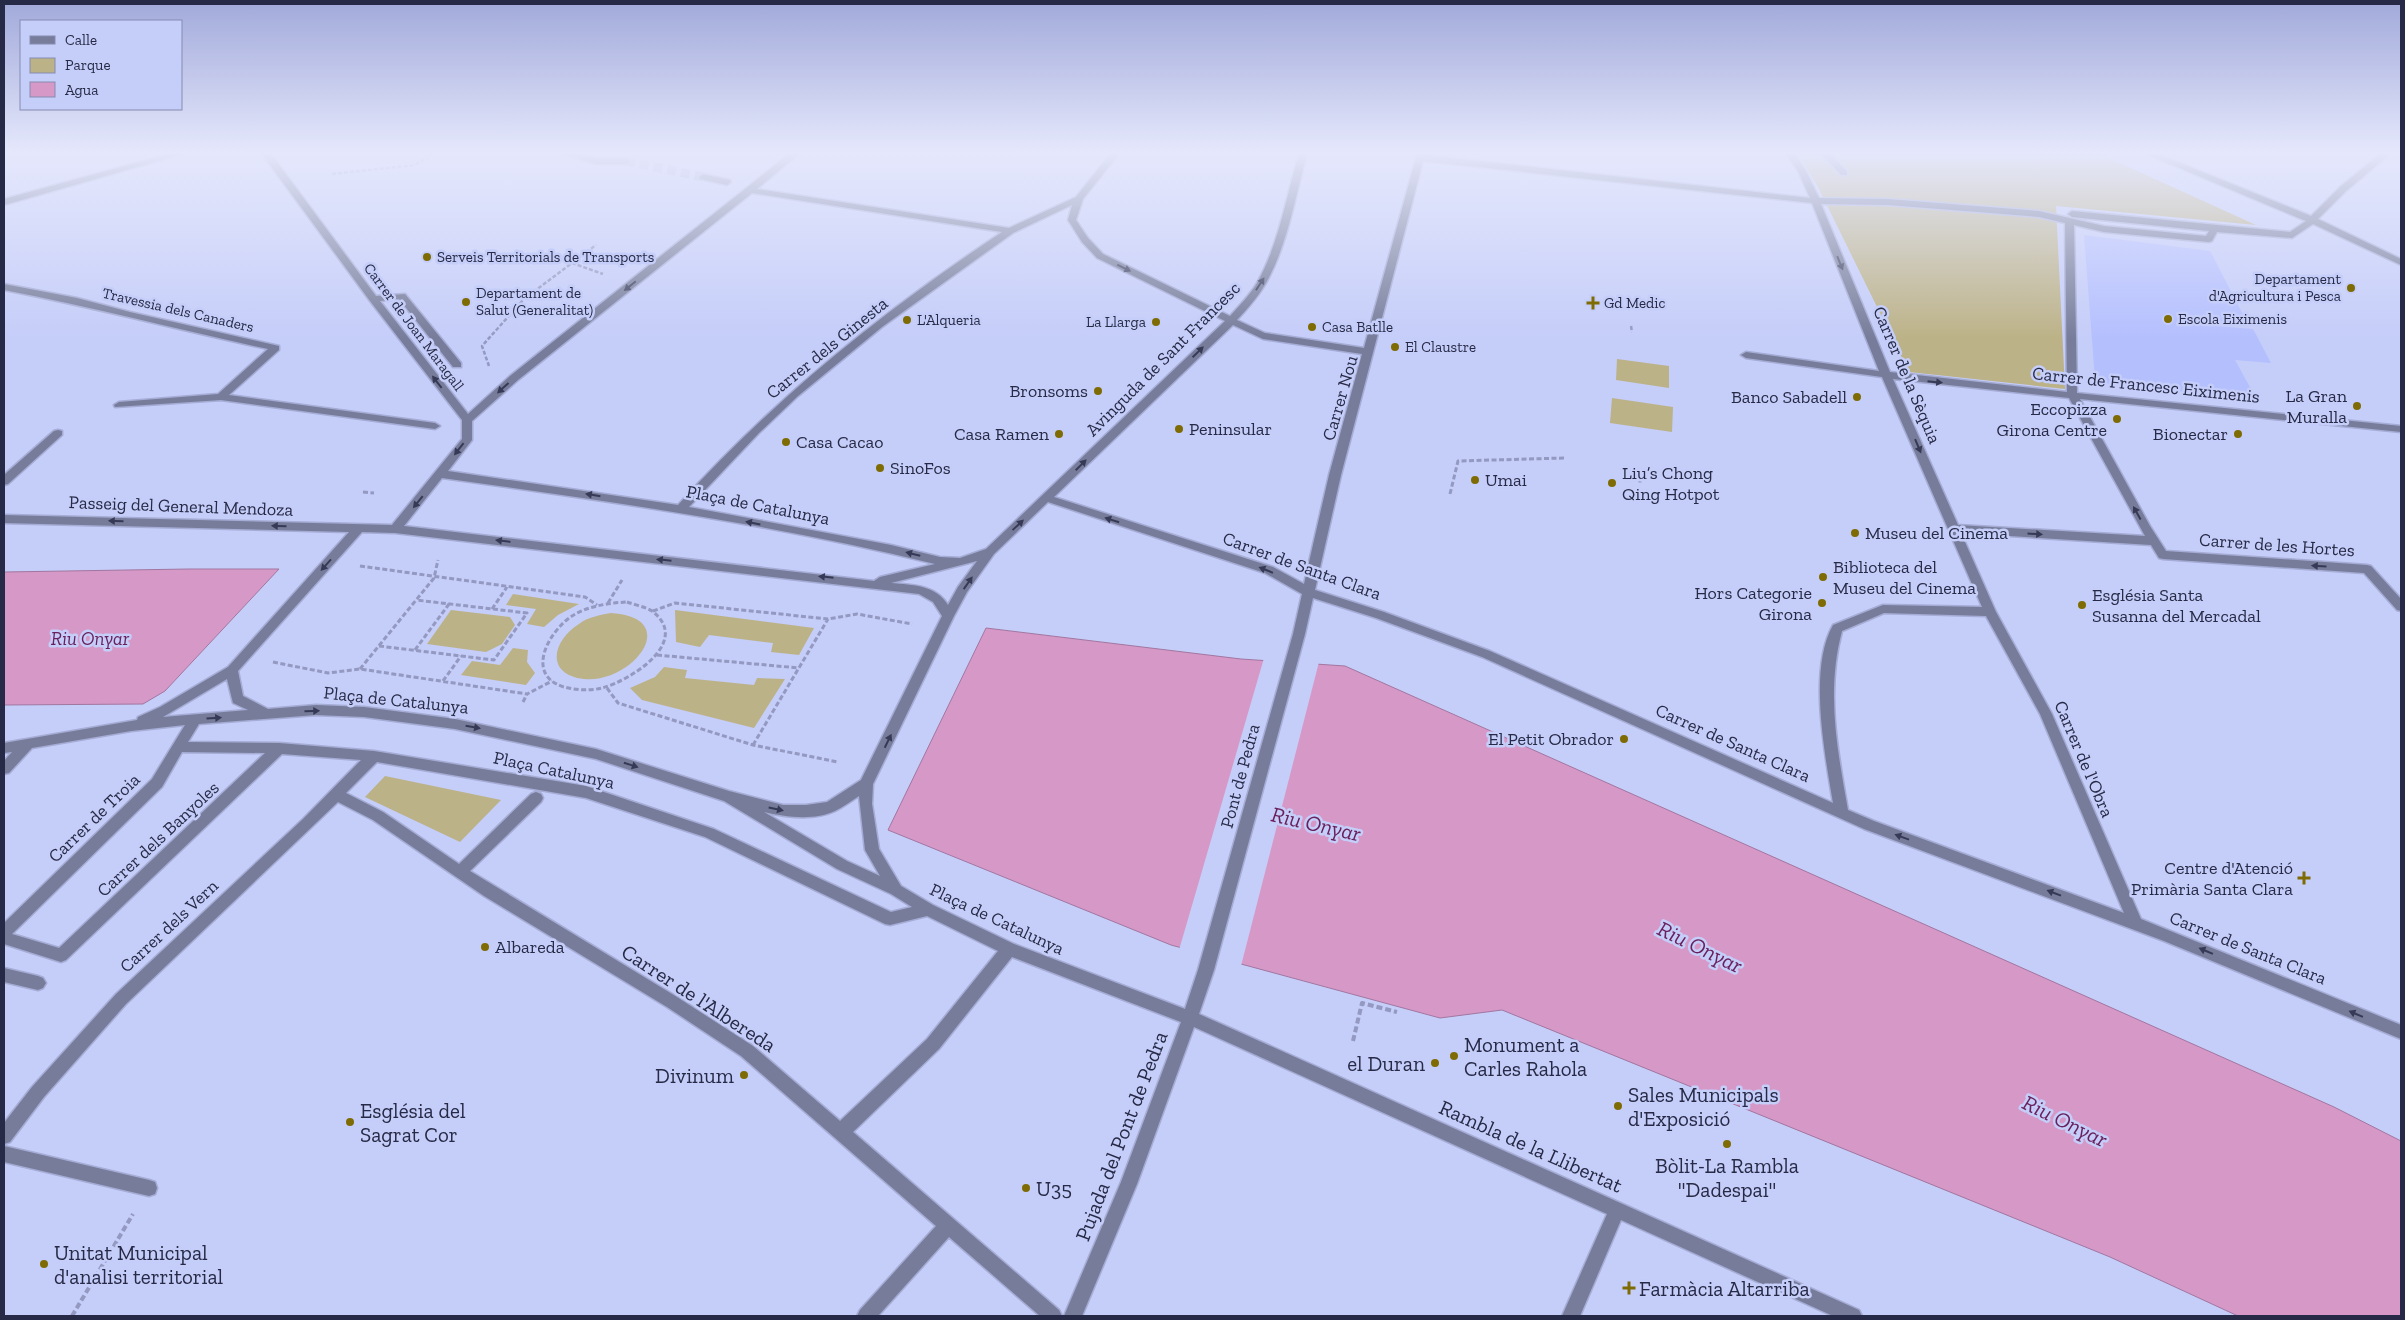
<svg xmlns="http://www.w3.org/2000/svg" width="2405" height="1320" font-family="'Zilla Slab',serif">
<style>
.built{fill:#b4bffe}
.green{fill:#bcb287}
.water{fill:#d698c6;stroke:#a177a0}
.pier{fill:#c5cdf9}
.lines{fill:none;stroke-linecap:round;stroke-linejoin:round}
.minor-tunnel{stroke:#a5acd5;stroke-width:9;stroke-dasharray:9 5;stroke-linecap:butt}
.minor-casing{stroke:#a5acd5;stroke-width:3}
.path-far2{stroke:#9399c0;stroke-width:2.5;stroke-dasharray:4 2;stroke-linecap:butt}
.path-far1{stroke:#9399c0;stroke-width:3;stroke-dasharray:5 2.5;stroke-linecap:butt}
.path{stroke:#9399c0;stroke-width:4;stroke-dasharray:6 3;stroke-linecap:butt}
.minor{fill:#767c99;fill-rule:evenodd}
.oneway{fill:#363a57}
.poi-dot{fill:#7e6b03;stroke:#c5cdf9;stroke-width:2}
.labels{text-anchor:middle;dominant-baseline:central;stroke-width:5;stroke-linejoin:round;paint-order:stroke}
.far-poi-label{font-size:15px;fill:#262a46;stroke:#c5cdf9;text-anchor:start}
.far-street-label{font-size:15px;fill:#262a46;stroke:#c5cdf9}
.street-label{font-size:18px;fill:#262a46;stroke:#c5cdf9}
.poi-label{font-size:18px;fill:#262a46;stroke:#c5cdf9;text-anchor:end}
.water-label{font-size:19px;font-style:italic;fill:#69205b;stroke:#c5cdf9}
.near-street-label{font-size:21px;fill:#262a46;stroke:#c5cdf9}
.near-poi-label{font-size:21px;fill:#262a46;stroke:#c5cdf9;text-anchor:start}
.near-water-label{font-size:22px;font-style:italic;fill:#69205b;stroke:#c5cdf9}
</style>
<rect width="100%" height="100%" fill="#c5cdf9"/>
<path class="built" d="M2084,235l126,16 38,73 -33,-2 1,4 37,3 18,34 -36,-3 22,40 -153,-17 -9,-4z"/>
<path class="green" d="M1798,154h302l156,71 -200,-19 9,183 -156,-17 -91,-185z
M1617,359l52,7v22l-53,-8z
M1612,398l61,9 -1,25 -62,-9z
M513,594l66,10 -21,11 -14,12 -17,-3 9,-15 -30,-4z
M451,610l59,7 5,8 -13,19 -16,8 -59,-8z
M675,610l139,18 -15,27 -28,-3 2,-9 -64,-8 -9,12 -24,-5z
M611,613c73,5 21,71 -27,66 -40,-5 -31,-39 -5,-55 9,-7 21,-9 32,-11z
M513,648l15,2 -1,12 8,11 -9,12 -65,-10 11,-14 28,4z
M664,667l23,3 -2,8 69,7 3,-7 28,1 -31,49 -112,-28 -12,-12 25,-11z
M385,776l116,24 -41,42 -95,-45z"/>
<path class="water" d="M189,569h90l-114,122 -22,13 -139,1v-133z
M986,628l255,31 104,7 989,441 67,34v175h-163l-128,-59 -608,-247 -62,8 -269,-73 -283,-115z"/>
<path class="pier" d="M1264,658l55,4 -78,304 -62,-16z"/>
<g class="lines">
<path class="minor-tunnel" d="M626,161l77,16"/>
<defs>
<path id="minor" d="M168,154h15l-179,51v-6z
M262,154h9l105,142 29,-2 56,69v4h-8l-54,-68 -19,2 88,113 42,-38 279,-222h10l-42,35 252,39 67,-31 34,-43h9l-36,45 -7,21 12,18 15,16 127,62c9,-10 20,-21 27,-33 22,-39 29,-86 42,-129h8c-12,43 -19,90 -41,129 -8,14 -18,25 -29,37l28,13 99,15 53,-194 393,44 -12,-27 -12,-17h9l11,17 13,27 69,1 151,12 65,15 102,10 3,-5 -137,-14 -4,-3 4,-3 218,21 16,-11 -160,-67h12l153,62 29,-29 40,-33h10l-44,37 -28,28 83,40v6l-88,-41 -21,14 -75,-6 -5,9 -3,1 -105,-10 -30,-7 3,168 324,33v6l-321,-33 70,127 16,25 201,14 4,1 30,33v12l-4,-1 -33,-37 -201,-14 -4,-1 -8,-13 -190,-12 35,79 56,102 89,205 260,106v14l-237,-98 -300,-112 -382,-172 -106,-39 -63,-20 -8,36 -91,336 -15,44 660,296 3,6h-29l-212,-96 -41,96h-18l45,-102 -413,-187 -57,157 -55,132h-18l57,-134 60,-160 -169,-65 -73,92 -86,83 206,178 3,6h-22l-91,-79 -71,79h-21l3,-6 76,-84 -195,-170 -74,-49 -183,-111 -111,-76 -35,-18 -212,202 -82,93 -34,45 -6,2v-21l28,-36 84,-93 187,-175 58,-59 -79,-6 -216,206 -5,2 -57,-18v-21l148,-144 33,-54 -54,6 -99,17 -23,25 -5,1v-13l8,-9 -8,1v-10l133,-23 1,-3 22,-10 68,-40 121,-135 -345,-9v-8l388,10 70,-86v-19l-92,-119zM1423,161l389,42 67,168 -133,-19 -5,3 5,3 136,19 100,230 -99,-2 -50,20c-25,44 -8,130 0,178l-343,-152 -106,-39 -69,-22 26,-115zM752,193l250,39c-120,80 -227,166 -324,273l-230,-34 24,-31v-19l46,-41zM1821,204l67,1 151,12 26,6 2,169 -177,-20zM1072,205l-4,15 14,22 15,16 128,63 -239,228 -26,9 -20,-1 -49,-12 -202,-38 70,-74 39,-37 84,-69 131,-94zM1233,325l30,14 99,15 -33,121 -25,109 -31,-17 -219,-70zM1893,379l176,19 76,138 -187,-11zM442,478c165,23 331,46 493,86l-55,13 -6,4 -470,-55zM1048,502l217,71 37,21 -9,40 -95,336 -13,39 -171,-65 -81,-39 -32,-19 -22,-37 -7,-45 1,-20 81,-168 13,-24 27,-38zM362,532l33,1 524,61 14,8 9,14 -81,164 -34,22 -21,3h-23l-54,-14 -133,-42 -141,-30 -91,-12 -48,-2 -48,4 -25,-13 -5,-25zM977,561l-19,26 -10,18c-12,-20 -35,-20 -57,-22zM1884,613l102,3 54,98 84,199 -250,-92 -26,-11c-11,-61 -22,-119 -6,-179zM227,679l6,24 15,7 -85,7zM316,715l48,2 91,12 141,30 128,42 113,68 54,25 21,13 -21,5 -177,-83 -128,-43 -212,-35 -95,-8 -91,-1 11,-18zM182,752l83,1 -206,195 -47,-14 150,-147zM377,762l209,36 119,39 180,87 5,1 37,-9 71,35 -71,88 -87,82 -87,-75 -76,-49 -207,-126 71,-69 2,-4 -2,-4 -5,-2 -5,2 -72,70 -76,-52 -37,-19zM859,796l6,54 15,26 -33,-15 -83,-49c21,5 50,9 71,-1 8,-4 16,-10 24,-15z
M563,154h16l17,4h30l4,3 -4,3h-30z
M1821,154h9l17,17v4h-6z
M703,174l27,6 1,2 -4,3 -27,-6 -1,-2z
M4,284l73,14 53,14 149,34v4l-50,45 206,28 5,3 -5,3 -214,-29 -106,7 -1,-2 5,-3 99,-8 50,-45c-88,-19 -176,-42 -264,-59z
M58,430l4,1v4l-54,49 -4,1v-10l50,-44z
M4,968l34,8 5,2 3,5 -3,5 -5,2 -34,-8z
M4,1146l145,34 6,2 2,6 -2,6 -6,2 -145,-34z"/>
</defs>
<use href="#minor" class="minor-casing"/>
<path class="path-far2" d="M332,174l83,-9 17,-11
M572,263l31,11
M1631,326l1,6
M489,366l-7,-20 42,-47 72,-54"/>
<path class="path-far1" d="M1640,470v14
M363,492l11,1
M1450,494l8,-33 106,-3
M360,566l225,31 12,8
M627,602c8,3 19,5 25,9 41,31 -23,70 -50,77 -12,3 -26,2 -38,-1 -40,-12 -15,-56 8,-71 16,-10 36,-13 55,-14z
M608,603l14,-23
M492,609l15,-22
M653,611l22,-8 153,16 29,-5 55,10
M379,646l115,14 33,-47 -111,-13
M415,650l34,-46
M657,655l142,13
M273,662l55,11 32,-4 167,25 25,-13
M360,669l74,-91 4,-18
M443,681l18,-25
M607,688l11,15 135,42 85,17
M523,702l4,-8
M753,745l75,-126"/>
<path class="path" d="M1353,1041l9,-38 35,9
M72,1316l61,-102"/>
<use href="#minor" class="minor"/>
</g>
<defs><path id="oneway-solid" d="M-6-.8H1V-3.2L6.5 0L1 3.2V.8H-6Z" transform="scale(1.25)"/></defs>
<g class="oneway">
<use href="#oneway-solid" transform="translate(1840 263) rotate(68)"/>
<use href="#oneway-solid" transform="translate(1124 268) rotate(26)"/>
<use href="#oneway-solid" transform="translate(1260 284) rotate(-57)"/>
<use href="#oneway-solid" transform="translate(630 286) rotate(141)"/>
<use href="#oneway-solid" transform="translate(1198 352) rotate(-44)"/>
<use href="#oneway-solid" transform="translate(437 382) rotate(-128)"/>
<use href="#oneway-solid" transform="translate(1935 382) rotate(6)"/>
<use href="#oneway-solid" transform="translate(503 388) rotate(138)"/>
<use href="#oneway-solid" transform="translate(1918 446) rotate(67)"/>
<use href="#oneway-solid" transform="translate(459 449) rotate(128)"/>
<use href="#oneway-solid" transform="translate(1081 465) rotate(-45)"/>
<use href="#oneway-solid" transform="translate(593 495) rotate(-171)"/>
<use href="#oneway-solid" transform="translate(418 502) rotate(129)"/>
<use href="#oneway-solid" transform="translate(2137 513) rotate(-119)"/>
<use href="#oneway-solid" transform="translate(1112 520) rotate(-162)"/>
<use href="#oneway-solid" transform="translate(116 521) rotate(-179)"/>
<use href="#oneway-solid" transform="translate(753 523) rotate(-169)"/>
<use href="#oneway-solid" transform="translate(1018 525) rotate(-43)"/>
<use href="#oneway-solid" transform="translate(279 526) rotate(-178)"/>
<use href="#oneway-solid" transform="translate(2035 534) rotate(3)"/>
<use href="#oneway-solid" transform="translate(503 541) rotate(-173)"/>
<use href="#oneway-solid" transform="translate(913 554) rotate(-166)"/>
<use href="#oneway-solid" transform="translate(664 560) rotate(-174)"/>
<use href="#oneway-solid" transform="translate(326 565) rotate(132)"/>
<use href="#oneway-solid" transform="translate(2319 566) rotate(-177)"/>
<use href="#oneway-solid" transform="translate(1266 570) rotate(-158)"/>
<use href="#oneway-solid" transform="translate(826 577) rotate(-174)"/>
<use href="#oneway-solid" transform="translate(968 583) rotate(-55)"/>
<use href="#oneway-solid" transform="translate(312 711) rotate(-1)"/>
<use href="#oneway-solid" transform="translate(214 718) rotate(-4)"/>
<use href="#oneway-solid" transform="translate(473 727) rotate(10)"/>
<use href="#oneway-solid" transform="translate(888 741) rotate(-64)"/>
<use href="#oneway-solid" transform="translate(631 765) rotate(18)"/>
<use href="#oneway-solid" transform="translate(776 809) rotate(12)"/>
<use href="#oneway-solid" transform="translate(1902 837) rotate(-160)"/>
<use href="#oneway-solid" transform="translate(2054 893) rotate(-159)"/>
<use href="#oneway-solid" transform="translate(2206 951) rotate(-157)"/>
<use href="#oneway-solid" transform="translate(2356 1014) rotate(-157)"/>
</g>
<linearGradient id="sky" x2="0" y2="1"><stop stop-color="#a1a9da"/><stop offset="0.45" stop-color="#e5e8fc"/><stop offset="1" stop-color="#e5e8fc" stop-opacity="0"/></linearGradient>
<rect width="2405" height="339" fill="url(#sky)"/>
<g class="poi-dot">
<circle cx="427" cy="257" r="5"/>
<circle cx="2351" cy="288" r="5"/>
<circle cx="466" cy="302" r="5"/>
<path d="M1590.5 295.5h5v5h5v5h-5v5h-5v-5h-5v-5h5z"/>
<circle cx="2168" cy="319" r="5"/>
<circle cx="907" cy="320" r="5"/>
<circle cx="1156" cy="322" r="5"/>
<circle cx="1312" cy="327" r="5"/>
<circle cx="1395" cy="347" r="5"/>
<circle cx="1098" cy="391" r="5"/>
<circle cx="1857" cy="397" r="5"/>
<circle cx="2357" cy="406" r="5"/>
<circle cx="2117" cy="419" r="5"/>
<circle cx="1179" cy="429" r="5"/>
<circle cx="1059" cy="434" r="5"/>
<circle cx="2238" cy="434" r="5"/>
<circle cx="786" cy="442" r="5"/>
<circle cx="880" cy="468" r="5"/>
<circle cx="1475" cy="480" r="5"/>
<circle cx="1612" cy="483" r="5"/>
<circle cx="1855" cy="533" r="5"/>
<circle cx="1823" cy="577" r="5"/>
<circle cx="1822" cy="603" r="5"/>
<circle cx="2082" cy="605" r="5"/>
<circle cx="1624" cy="739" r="5"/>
<path d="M2301.5 870.5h5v5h5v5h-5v5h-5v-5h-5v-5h5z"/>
<circle cx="485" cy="947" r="5"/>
<circle cx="1454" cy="1056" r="5"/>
<circle cx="1435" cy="1063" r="5"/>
<circle cx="744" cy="1075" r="5"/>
<circle cx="1618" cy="1106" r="5"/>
<circle cx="350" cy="1122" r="5"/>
<circle cx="1727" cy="1144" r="5"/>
<circle cx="1026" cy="1188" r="5"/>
<circle cx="44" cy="1264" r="5"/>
<path d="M1626.5 1280.5h5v5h5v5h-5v5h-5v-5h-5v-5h5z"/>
</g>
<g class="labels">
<g class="far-poi-label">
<text x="437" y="257">Serveis Territorials de Transports</text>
<text x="2341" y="279" text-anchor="end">Departament<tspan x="2341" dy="17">d'Agricultura i Pesca</tspan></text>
<text x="476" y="293">Departament de<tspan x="476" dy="17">Salut (Generalitat)</tspan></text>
<text x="1604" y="303">Gd Medic</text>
<text x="2178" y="319">Escola Eiximenis</text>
<text x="917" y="320">L'Alqueria</text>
<text x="1146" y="322" text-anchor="end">La Llarga</text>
<text x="1322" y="327">Casa Batlle</text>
<text x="1405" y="347">El Claustre</text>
</g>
<g class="far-street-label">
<text transform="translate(178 310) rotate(13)">Travessia dels Canaders</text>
<text transform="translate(414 327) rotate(53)">Carrer de Joan Maragall</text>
</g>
<g class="street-label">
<text transform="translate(827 348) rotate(-39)">Carrer dels Ginesta</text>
<text transform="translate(1163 359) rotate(-45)">Avinguda de Sant Francesc</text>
<text transform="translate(1907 375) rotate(67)">Carrer de la Sèquia</text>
<text transform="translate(2146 385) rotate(6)">Carrer de Francesc Eiximenis</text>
<text transform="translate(1340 398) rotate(-74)">Carrer Nou</text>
<text transform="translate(758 505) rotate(11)">Plaça de Catalunya</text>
<text transform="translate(181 506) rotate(2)">Passeig del General Mendoza</text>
<text transform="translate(2277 545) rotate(4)">Carrer de les Hortes</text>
<text transform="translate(1302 566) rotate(20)">Carrer de Santa Clara</text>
<text transform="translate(396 700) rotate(6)">Plaça de Catalunya</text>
<text transform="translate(1733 743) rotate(24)">Carrer de Santa Clara</text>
<text transform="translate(2084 759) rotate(67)">Carrer de l'Obra</text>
<text transform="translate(554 770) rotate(12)">Plaça Catalunya</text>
<text transform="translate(1240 776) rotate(-75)">Pont de Pedra</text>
<text transform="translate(94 818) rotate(-44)">Carrer de Troia</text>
<text transform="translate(158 839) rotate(-43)">Carrer dels Banyoles</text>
<text transform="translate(997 919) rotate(25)">Plaça de Catalunya</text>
<text transform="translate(169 926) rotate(-43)">Carrer dels Vern</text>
<text transform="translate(2248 948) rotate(22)">Carrer de Santa Clara</text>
</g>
<g class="poi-label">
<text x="1088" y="391">Bronsoms</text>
<text x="2347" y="396">La Gran<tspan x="2347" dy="21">Muralla</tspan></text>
<text x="1847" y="397">Banco Sabadell</text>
<text x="2107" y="409">Eccopizza<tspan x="2107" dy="21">Girona Centre</tspan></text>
<text x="1189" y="429" text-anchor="start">Peninsular</text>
<text x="1049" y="434">Casa Ramen</text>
<text x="2228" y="434">Bionectar</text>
<text x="796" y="442" text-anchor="start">Casa Cacao</text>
<text x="890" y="468" text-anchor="start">SinoFos</text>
<text x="1622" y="473" text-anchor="start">Liu’s Chong<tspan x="1622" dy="21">Qing Hotpot</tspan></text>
<text x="1485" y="480" text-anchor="start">Umai</text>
<text x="1865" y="533" text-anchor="start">Museu del Cinema</text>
<text x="1833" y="567" text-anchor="start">Biblioteca del<tspan x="1833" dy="21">Museu del Cinema</tspan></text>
<text x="1812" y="593">Hors Categorie<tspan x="1812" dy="21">Girona</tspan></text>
<text x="2092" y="595" text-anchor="start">Església Santa<tspan x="2092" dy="21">Susanna del Mercadal</tspan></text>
<text x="1614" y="739">El Petit Obrador</text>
<text x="2293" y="868">Centre d'Atenció<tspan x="2293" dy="21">Primària Santa Clara</tspan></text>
<text x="495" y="947" text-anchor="start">Albareda</text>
</g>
<g class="water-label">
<text x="90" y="638">Riu Onyar</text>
</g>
<g class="near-street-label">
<text transform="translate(699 998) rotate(33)">Carrer de l'Albereda</text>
<text transform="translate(1121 1136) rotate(-69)">Pujada del Pont de Pedra</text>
<text transform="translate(1531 1146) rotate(24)">Rambla de la Llibertat</text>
</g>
<g class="near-poi-label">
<text x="1464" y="1044">Monument a<tspan x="1464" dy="24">Carles Rahola</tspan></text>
<text x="1425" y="1063" text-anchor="end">el Duran</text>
<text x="734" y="1075" text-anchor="end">Divinum</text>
<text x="1628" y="1094">Sales Municipals<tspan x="1628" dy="24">d'Exposició</tspan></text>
<text x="360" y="1110">Església del<tspan x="360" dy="24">Sagrat Cor</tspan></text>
<text x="1727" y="1165" text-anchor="middle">Bòlit-La Rambla<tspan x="1727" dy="24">"Dadespai"</tspan></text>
<text x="1036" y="1188">U35</text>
<text x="54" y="1252">Unitat Municipal<tspan x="54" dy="24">d'analisi territorial</tspan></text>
<text x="1639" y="1288">Farmàcia Altarriba</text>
</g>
<g class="near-water-label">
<text transform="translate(1316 824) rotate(13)">Riu Onyar</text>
<text transform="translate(1700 947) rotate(26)">Riu Onyar</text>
<text transform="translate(2065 1121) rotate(26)">Riu Onyar</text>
</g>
</g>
<rect width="2405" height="1320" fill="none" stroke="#262a46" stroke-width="10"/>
<rect x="20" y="20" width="162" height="90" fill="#c5cdf9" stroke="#858cb1"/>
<rect x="30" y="36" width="25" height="8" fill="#767c99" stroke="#858cb1"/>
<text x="65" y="45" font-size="15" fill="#262a46">Calle</text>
<rect x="30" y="58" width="25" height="15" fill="#bcb287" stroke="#858cb1"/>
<text x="65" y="70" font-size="15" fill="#262a46">Parque</text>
<rect x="30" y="82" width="25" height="15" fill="#d698c6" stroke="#858cb1"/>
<text x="65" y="95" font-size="15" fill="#262a46">Agua</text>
</svg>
